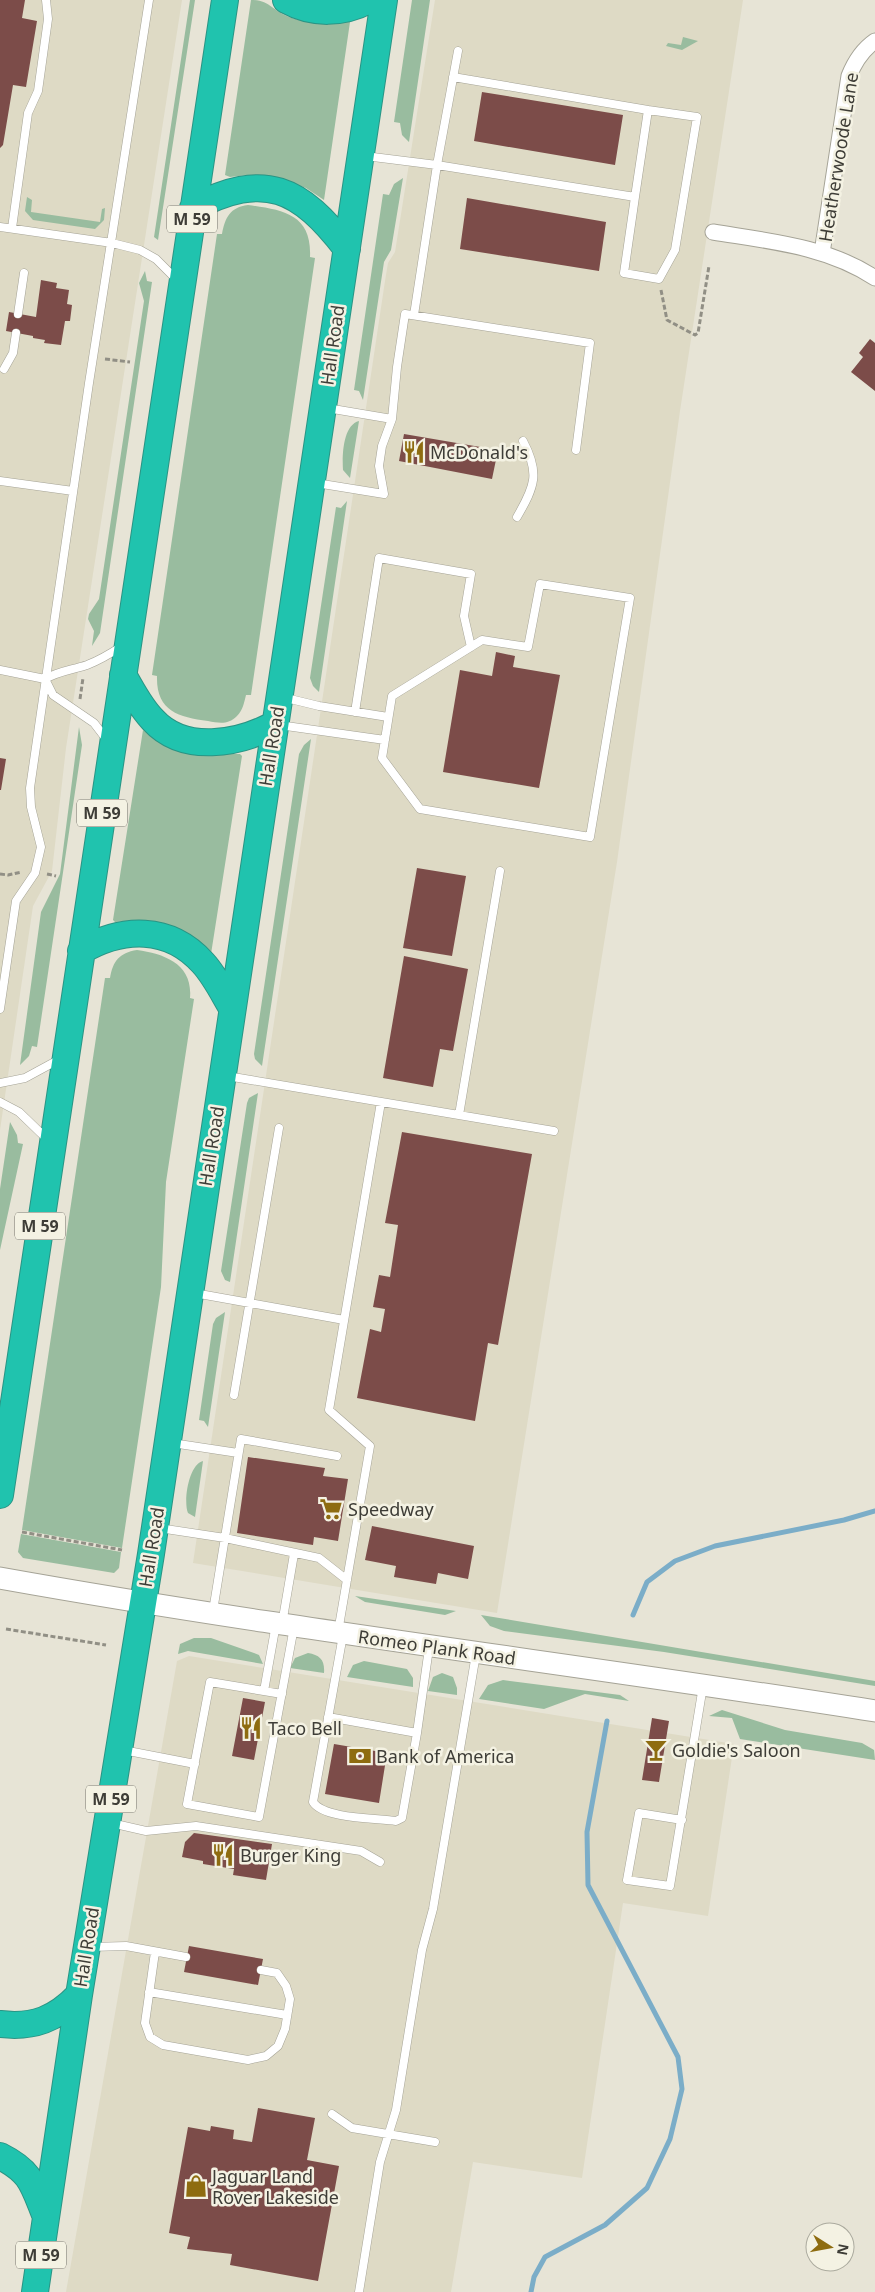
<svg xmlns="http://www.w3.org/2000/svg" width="875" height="2292" font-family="'Noto Sans',sans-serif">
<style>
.built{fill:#dedac5}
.green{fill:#99bc9f}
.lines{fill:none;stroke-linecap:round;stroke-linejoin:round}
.stream{stroke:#7badc8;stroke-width:5}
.building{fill:#7c4c49}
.lane-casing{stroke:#a5a396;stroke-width:9}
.street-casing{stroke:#a5a396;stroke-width:17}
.secondary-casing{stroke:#a5a396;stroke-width:23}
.highway-casing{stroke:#2a9484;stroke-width:28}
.path{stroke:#918f85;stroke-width:3;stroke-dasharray:5 2.5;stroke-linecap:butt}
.lane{stroke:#fff;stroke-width:8}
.street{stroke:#fff;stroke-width:15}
.secondary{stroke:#fff;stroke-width:21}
.highway{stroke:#20c3ae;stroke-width:26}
.labels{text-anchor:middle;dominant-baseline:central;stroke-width:5;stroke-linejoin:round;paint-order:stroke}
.shield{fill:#f4f2e3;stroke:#75736b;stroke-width:1}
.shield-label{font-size:16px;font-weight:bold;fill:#3e3d37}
.street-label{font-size:18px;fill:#3e3d37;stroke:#f4f2e3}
.poi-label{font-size:18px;fill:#3e3d37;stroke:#f4f2e3;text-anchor:start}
</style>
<rect width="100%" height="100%" fill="#e7e4d6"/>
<path class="built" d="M0,0h182l-116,748 -14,123 -19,35 -33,224z
M435,0h308l-63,411 -63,451 -120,751 -304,-50 192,-1282 3,-18 7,-11z
M189,1656l545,88 -26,172 -85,-13 -41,275 -109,-16 -22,130h-385l111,-631z"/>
<path class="green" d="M190,0h5l-37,240 -4,-3z
M251,0c19,0 21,11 38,17 22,8 39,4 61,5l-26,178 -18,-12 -19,-7 -40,-6 -17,2 -5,-2z
M412,0h18l-21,142 -7,-7 -2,-12 -6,-1z
M683,37l15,4 -16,9 -16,-4 2,-3 13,2z
M403,178l-12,72 -7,12 -21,138 -4,-9 -5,-1 29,-196 6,1 5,-11z
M27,197l5,3 -1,12 69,10 2,-13 3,-1 -1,12 -9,9 -62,-9 -8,-9z
M248,205c35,5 64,9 62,52l5,1 -64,437h-5c-2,8 -3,15 -9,21 -9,9 -18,7 -29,5 -30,-4 -52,-10 -51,-45l-5,-1 65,-441h5c3,-16 8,-27 26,-29z
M145,271l2,10 5,1 -52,351 -8,13 2,-15 -6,-12 1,-5 10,-15 45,-298 -5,-18z
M359,421l-9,57 -7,-8c-1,-15 0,-45 16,-49z
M347,501l-28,191 -6,-6 -3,-8 26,-171 5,1z
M79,727l3,18 -45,302 -5,-1 -3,10 -9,9 21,-153 19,-38z
M143,730c8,5 14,12 23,16 23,10 50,8 74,8l2,2 -31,198c-31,-30 -55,-36 -96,-32l-2,-2z
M311,739l-49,327 -7,-7 -1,-5 45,-300 5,-9z
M137,950c28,4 56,14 53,48l4,1 -28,183 -5,105 -39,261 -100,-18 83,-552h5c3,-17 9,-25 27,-28z
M258,1093l-28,189 -5,-2 -4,-9 26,-168 2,-5z
M10,1122l7,13 1,8 5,1 -23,106v-61z
M225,1312l-17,115 -4,-6 -5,-1 14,-96 3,-6z
M203,1461l-8,56 -7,-4c-5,-12 1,-49 15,-52z
M21,1534l100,18 -2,16 -5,5 -91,-15 -5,-6z
M355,1596l101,15 -11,4 -80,-13z
M481,1615l394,66v5l-211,-34 -160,-21 -14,-5z
M194,1638h17l43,15 5,2 4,9 -75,-13 -10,3 2,-10z
M308,1653c12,2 17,7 16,20l-34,-5 5,-10z
M364,1661l43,8 6,9v9l-66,-10 6,-12z
M442,1673l11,4 4,11v7l-29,-4 5,-14z
M503,1680l117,15 9,6 -44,-7 -41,15 -65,-10 9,-14z
M722,1710l63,20 77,13 12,7 1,10 -135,-21 -8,-21 -23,-2z"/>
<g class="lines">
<path class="stream" d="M633,1615l14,-33 28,-21 40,-15 129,-26 31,-9
M531,2292l3,-15 11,-20 60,-32 42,-37 23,-49 12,-50 -4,-32 -90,-172 -1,-53 20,-111"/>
</g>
<path class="building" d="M0,0h25l-3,18 15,3 -11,66 -13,-2 -10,60 -3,3z
M482,92l141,23 -8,50 -141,-24z
M467,198l139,24 -7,49 -139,-22z
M41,280l16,3 -1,5 13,2 -2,14 5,1 -2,16h-5l-4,24 -17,-2 1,-3 -12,-2v-2l-27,-5 3,-19 27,5z
M870,339l5,4v48l-24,-19 12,-15 -4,-4z
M404,434l94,16 -6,29 -93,-18z
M496,652l19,4 -2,11 47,8 -21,113 -96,-16 17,-102 32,6z
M0,758l6,1 -5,31h-1z
M417,868l49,8 -14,80 -49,-8z
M404,956l64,13 -15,82 -13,-2 -7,38 -50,-9z
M402,1132l130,22 -34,191 -10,-2 -13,78 -118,-23 13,-69 11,3 4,-23 -12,-2 6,-32 11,2 8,-52 -13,-2z
M248,1457l77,11 -2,8 25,3 -10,62 -24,-4 -1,8 -76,-12z
M372,1526l102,20 -6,33 -30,-6 -2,11 -42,-7 2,-11 -31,-6z
M243,1698l22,4 -11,58 -22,-4z
M652,1718l17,3 -10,61 -17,-2z
M334,1744l53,9 -8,50 -54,-9z
M194,1833l78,11 -6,36 -33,-5 1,-6 -31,-5v-3l-21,-4 3,-15z
M189,1946l74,13 -5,26 -74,-13z
M258,2108l57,10 -8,42 32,6 -21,115 -88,-16 2,-11 -45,-5 3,-12 -21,-4 19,-106 22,4 1,-5 23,4 -1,9 19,3z"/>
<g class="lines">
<defs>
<path id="lane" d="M453,77l195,33
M365,156l72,9 21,-114
M0,227l112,16 28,7 16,9 21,21
M12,228l16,-115 10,-22 10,-72 -2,-19
M18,314l6,-41
M414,315l23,-150 198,32 13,-87 49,7 -22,133 -16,29 -35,-6 11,-76
M4,369l9,-16 3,-20
M327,408l65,11
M0,481l73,10
M316,483l68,11 -5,-28 3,-20 10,-27 5,-52 8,-53 185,29 -14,107
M517,517c18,-31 23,-44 6,-76
M540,584l90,14 -40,239 -170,-28 -38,-51 10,-62 90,-56 46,7z
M0,670l45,9
M282,697l37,9 69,11
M355,712l24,-154 92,16 -7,42 7,31
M279,725l106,15
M107,740l-13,-17 -41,-28 -8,-16c14,-8 27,-9 42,-14 13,-5 23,-11 35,-19
M0,1009l16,-108 19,-28 6,-26 -10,-40 -1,-19 59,-405 60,-383
M227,1076l327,55
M0,1083l25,-5 35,-19
M0,1102l19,10 28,27
M459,1115l41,-244
M194,1293l150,27
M234,1395l45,-267
M172,1443l66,10
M159,1528l66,10 94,20 28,22
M213,1611l28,-172 96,17
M282,1624l12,-70
M338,1632l32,-186 -41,-36 52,-308
M343,1635l-30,167c11,17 63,16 83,19l6,-3 15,-85 12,-85
M264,1691l12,-67
M282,1694l-72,-12 -23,122 72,13 35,-190
M328,1717l89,16
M123,1750l72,14
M682,1820l-43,-7 -12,67 43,6 33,-200
M111,1823l35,8 50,-5 165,25 19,11
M91,1947l35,-1 60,11
M155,1952l-10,71 5,14 13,8 85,15 18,-4 12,-10 7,-17 5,-30 -4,-13 -9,-13 -16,-3
M149,1992l138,23
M332,2114l20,14 83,14
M359,2292l21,-130 16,-52 26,-160 11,-41 43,-255"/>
<path id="street" d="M713,232c55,9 114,14 162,46
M822,253l27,-177c6,-15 13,-26 26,-35"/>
<path id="secondary" d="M0,1578c290,52 584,87 875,133"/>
<path id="highway" d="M286,0c27,15 57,14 83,0
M193,208c72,-38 107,-20 154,41
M123,675c9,15 17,32 30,45 31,34 86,24 122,4
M81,951c41,-24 88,-26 122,12 12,13 20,30 29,45
M0,1495l225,-1495
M0,2024c34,4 56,-5 79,-29
M0,2156c32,16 33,29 46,61
M35,2292l44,-297 72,-441 233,-1554"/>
</defs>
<use href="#lane" class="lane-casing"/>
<use href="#street" class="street-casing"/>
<use href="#secondary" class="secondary-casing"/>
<use href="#highway" class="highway-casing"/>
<path class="path" d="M661,290l6,30 28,15 3,-2 11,-67
M105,359l25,3
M80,699l3,-21
M0,874l8,1 14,-3
M47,874l9,2
M22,1532l100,18
M6,1629l100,16"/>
<use href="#lane" class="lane"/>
<use href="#street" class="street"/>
<use href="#secondary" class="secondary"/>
<use href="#highway" class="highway"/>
</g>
<defs>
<symbol id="restaurant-bare" viewBox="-9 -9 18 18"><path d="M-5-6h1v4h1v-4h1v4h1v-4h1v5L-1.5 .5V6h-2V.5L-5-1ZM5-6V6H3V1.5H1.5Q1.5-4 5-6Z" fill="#8e6c10" stroke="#f4f2e3" stroke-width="2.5" paint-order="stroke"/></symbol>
<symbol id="supermarket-bare" viewBox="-9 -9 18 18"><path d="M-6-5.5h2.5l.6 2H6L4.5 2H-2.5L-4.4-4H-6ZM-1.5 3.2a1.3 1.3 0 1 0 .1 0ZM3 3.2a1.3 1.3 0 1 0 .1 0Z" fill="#8e6c10" stroke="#f4f2e3" stroke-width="2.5" paint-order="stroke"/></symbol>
<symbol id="bar-bare" viewBox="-9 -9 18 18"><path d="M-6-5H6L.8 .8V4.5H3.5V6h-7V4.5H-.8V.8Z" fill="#8e6c10" stroke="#f4f2e3" stroke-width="2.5" paint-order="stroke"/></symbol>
<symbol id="bank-bare" viewBox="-9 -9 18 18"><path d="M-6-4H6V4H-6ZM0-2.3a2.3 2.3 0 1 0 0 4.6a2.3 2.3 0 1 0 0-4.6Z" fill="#8e6c10" stroke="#f4f2e3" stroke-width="2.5" paint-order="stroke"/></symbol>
<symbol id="shop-bare" viewBox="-9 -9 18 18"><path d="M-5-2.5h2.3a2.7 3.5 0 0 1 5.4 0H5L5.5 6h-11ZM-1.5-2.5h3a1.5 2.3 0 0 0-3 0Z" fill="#8e6c10" stroke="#f4f2e3" stroke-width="2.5" paint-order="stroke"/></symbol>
</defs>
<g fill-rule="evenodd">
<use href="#restaurant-bare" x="398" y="436" width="32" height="32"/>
<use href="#supermarket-bare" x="315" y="1493" width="32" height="32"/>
<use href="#restaurant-bare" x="235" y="1712" width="32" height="32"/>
<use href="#bar-bare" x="640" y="1734" width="32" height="32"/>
<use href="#bank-bare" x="344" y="1740" width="32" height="32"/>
<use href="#restaurant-bare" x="207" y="1839" width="32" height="32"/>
<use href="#shop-bare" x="180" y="2170" width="32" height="32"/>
</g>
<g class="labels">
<g class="shield">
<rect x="167" y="205.5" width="50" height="27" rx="4"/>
<rect x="77" y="799.5" width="50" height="27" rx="4"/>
<rect x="15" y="1212.5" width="50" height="27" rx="4"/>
<rect x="86" y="1785.5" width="50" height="27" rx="4"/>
<rect x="16" y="2241.5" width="50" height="27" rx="4"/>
</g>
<g class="shield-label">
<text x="192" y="219">M 59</text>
<text x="102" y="813">M 59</text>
<text x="40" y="1226">M 59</text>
<text x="111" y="1799">M 59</text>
<text x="41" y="2255">M 59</text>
</g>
<g class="street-label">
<text transform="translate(838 157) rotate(-81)">Heatherwoode Lane</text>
<text transform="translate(332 345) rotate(-82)">Hall Road</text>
<text transform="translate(271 746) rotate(-81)">Hall Road</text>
<text transform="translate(211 1146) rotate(-81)">Hall Road</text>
<text transform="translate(151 1547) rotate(-81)">Hall Road</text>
<text transform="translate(437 1647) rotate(8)">Romeo Plank Road</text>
<text transform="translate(86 1947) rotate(-81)">Hall Road</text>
</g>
<g class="poi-label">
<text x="430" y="452">McDonald's</text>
<text x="348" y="1509">Speedway</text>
<text x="268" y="1728">Taco Bell</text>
<text x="672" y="1750">Goldie's Saloon</text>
<text x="376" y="1756">Bank of America</text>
<text x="240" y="1855">Burger King</text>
<text x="212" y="2176">Jaguar Land<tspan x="212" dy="21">Rover Lakeside</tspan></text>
</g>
</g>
<g transform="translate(830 2247) rotate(101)"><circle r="24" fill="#f4f2e3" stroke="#abaa9e"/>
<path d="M0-4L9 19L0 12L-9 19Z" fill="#8e6c10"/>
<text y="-8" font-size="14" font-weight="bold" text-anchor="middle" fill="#3e3d37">N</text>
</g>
</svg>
